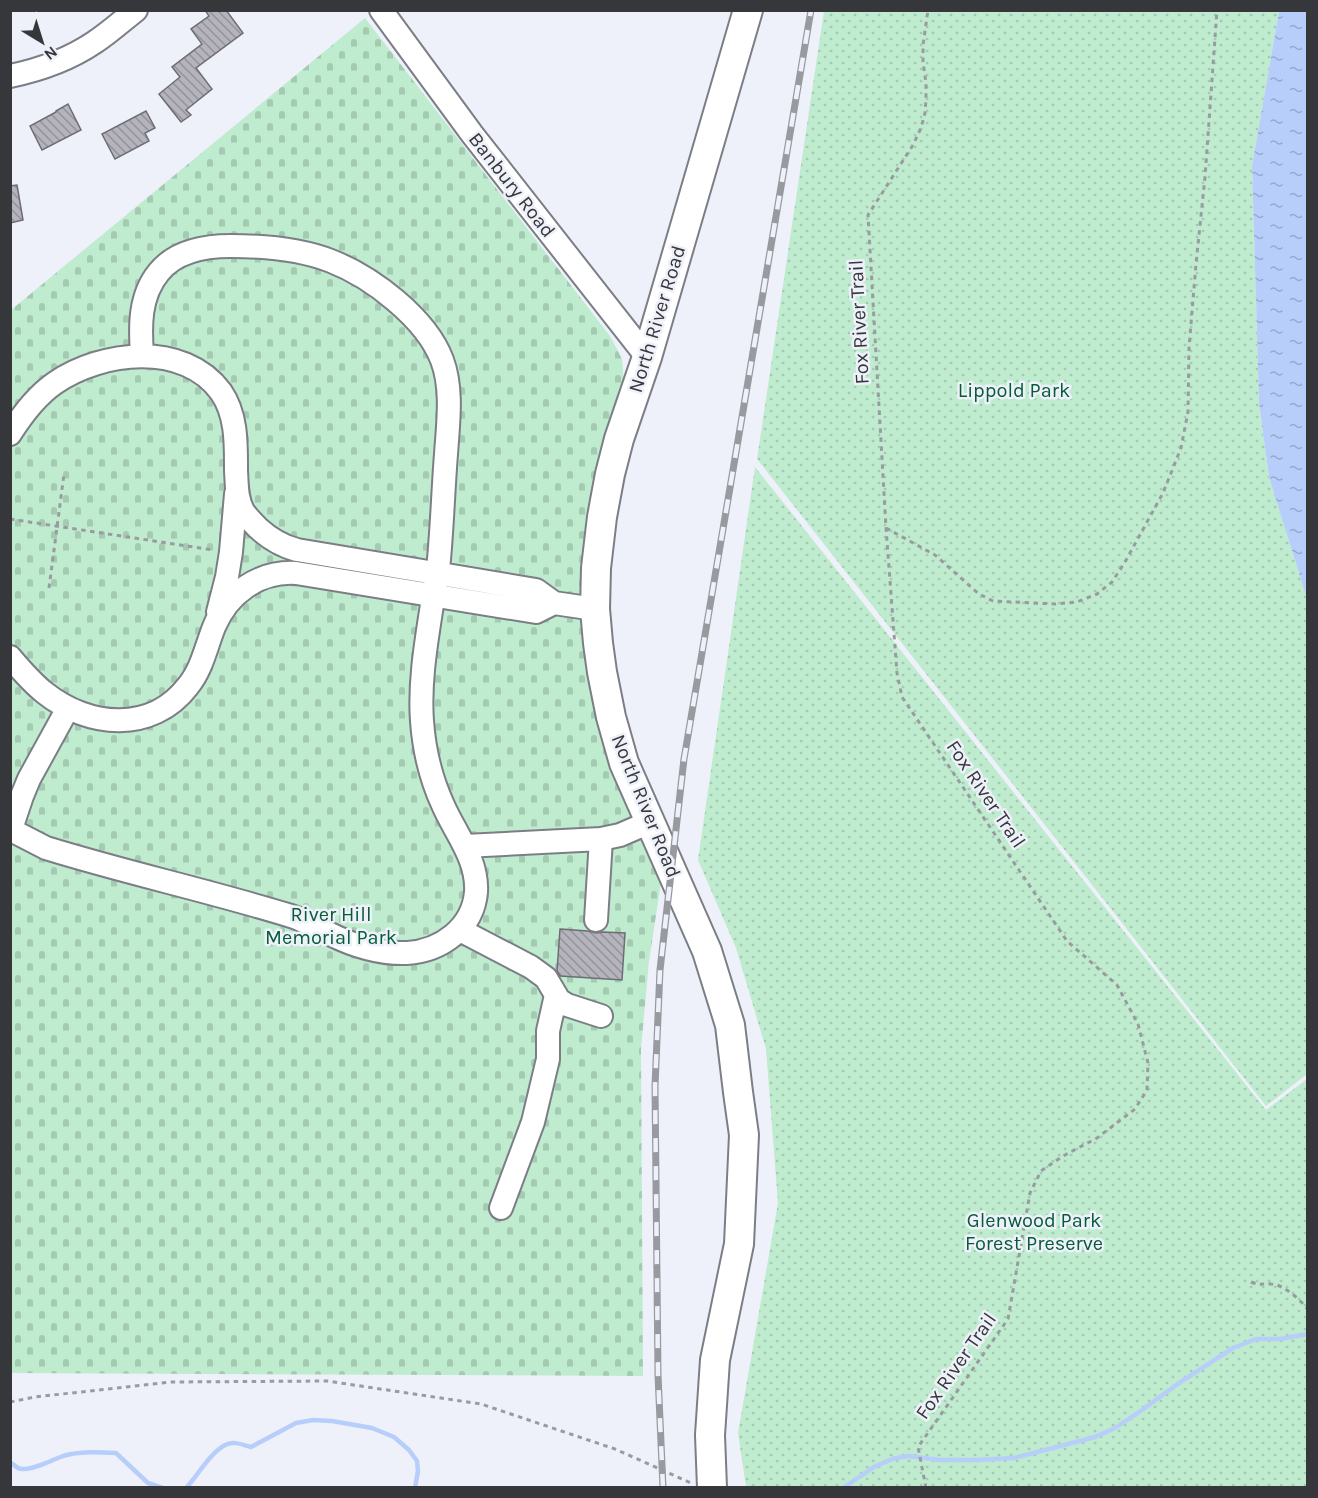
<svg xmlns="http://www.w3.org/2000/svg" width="1318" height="1498" font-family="Karla,sans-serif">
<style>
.cemetery{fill:url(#cemetery-stones)}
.park{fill:url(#park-dots)}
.water{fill:url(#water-ripples)}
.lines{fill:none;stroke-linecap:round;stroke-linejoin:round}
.stream{stroke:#b7cefb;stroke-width:4.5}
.building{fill:url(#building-back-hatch);stroke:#6d6d74;stroke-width:1.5}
.minor-casing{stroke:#7b7e85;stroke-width:26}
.major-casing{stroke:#7b7e85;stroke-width:32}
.path{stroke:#999ba1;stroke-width:3;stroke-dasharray:4.5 4.5;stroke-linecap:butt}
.minor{stroke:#fff;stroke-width:22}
.major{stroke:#fff;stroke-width:28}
.rail-casing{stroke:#989aa0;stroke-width:7}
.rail{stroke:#eef1fa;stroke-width:4.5;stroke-dasharray:14;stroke-linecap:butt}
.labels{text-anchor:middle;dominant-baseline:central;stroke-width:5;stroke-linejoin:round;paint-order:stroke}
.street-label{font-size:20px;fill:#36373a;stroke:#eef1fa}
.park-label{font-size:20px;fill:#065c36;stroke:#eef1fa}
</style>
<defs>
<pattern id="cemetery-stones" width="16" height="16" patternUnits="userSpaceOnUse" patternTransform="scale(1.5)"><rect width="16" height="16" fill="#bfebcf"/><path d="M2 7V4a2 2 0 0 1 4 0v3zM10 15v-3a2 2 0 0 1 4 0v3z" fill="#a5cab2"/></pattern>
<pattern id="park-dots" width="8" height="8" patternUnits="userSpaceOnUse" patternTransform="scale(1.5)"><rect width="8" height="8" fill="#bfebcf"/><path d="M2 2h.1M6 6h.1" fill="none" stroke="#a5cab2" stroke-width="1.8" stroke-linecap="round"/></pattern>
<pattern id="water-ripples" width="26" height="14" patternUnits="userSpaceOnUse" patternTransform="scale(1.5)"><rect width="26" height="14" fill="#b7cefb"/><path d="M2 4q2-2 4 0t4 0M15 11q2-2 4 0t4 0" fill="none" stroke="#96a8cc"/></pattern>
<pattern id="building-back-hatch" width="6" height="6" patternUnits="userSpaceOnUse" patternTransform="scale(1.5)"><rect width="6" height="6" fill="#b5b4bc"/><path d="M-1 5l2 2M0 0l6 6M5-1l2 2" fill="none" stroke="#94939a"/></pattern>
</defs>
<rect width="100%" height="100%" fill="#eef1fa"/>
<path class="cemetery" d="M365,18l245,318 12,23 2,24 -42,202 80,291 -13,85 -8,88 2,327 -632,-3v-1063z"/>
<path class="park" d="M824,11h455l-27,155 7,237 10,74 38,122v475l-41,32 -509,-647z
M755,467l511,643 41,-31v408h-561l-8,-54 40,-230 -12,-154 -30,-101 -38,-88z"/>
<path class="water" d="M1279,11h29l-1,588 -38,-122 -10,-74 -7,-237z"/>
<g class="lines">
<path class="stream" d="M10,1462c4,3 7,7 12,7 12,1 30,-9 41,-13 17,-5 35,-4 53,-3l32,30 15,5
M186,1488c11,-11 29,-44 46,-45 5,-1 14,3 19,4l45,-24 17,-3 19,1 40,7 22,9 15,13 8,11 1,10 -3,17
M843,1488l31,-21 18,-8 16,-3 32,4h37l37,-2 81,-21 20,-9 27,-18 37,-27 54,-35 23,-9h24l28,-5"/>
</g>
<path class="building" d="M205,10h21l17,23 -47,35 16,21 -26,21 5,5 -10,7 -22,-28 21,-17 -8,-10 30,-23 -11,-15 18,-13z
M68,104l13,26 -39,20 -12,-24 26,-14v-1z
M146,111l9,17 -10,5 4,8 -34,18 -13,-25z
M17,185l6,35 -13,3v-37z
M560,929l28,2 8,2 7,-1 22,1 -3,47 -62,-4 -3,-5z"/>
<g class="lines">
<defs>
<path id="minor" d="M381,10l91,124 175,223
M10,76c29,-6 60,-17 85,-34 14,-9 27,-21 41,-32
M10,434c12,-19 26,-38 45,-51 46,-32 129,-42 166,9 16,23 15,52 15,79 1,13 0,27 7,40 4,6 10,12 15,17 12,11 24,18 39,22l239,40 18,13 41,6
M218,612l9,-35 4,-25 5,-58
M10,657c11,13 22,26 35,36 44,35 107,40 143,-7 14,-17 18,-39 26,-59 14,-34 45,-56 82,-54l240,39 18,-9
M11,830l35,18c81,25 164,43 245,68 13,4 26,12 39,18 24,12 50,20 77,19 34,-2 66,-25 69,-61 2,-33 -21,-59 -33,-87 -12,-26 -19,-56 -21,-84 -3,-41 5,-83 11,-123 1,-9 4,-19 5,-28 4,-39 5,-78 8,-116 2,-30 7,-65 -4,-94 -16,-42 -70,-83 -111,-99 -31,-12 -66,-15 -100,-15 -25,0 -55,5 -72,26 -20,24 -19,55 -17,83
M10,832l12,-36 7,-17 39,-71
M465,846l136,-7 19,-4 30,-13
M596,920l5,-81
M460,930l71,37 15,11 13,22 8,5 34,11
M501,1208l32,-86 15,-63v-28l8,-36"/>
<path id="major" d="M712,1488l-2,-53 5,-75 24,-116 5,-109 -6,-43 -8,-67 -23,-74 -83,-188 -13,-46 -9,-45 -4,-29 -3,-34 1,-41 6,-51 8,-43 9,-35 28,-82 101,-347"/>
</defs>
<use href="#minor" class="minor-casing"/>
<use href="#major" class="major-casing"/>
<path class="path" d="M10,519l203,31
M886,528l49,27 44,39 14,7 62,3 22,-2 20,-8 15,-12 13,-20 38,-69 18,-45 7,-36 1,-64 7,-84 9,-87 12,-167
M49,588l15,-114
M1251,1282c10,4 11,1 20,2 12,0 30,16 37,26
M10,1402l25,-5 136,-15 156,-1 154,23 134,45 76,34
M926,1488l-8,-41 90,-128 22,-126 11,-22 22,-15 34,-18 38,-29 12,-19 1,-27 -10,-39 -21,-39 -50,-44 -165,-244 -5,-24 -11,-145 -18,-313 45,-70 8,-17 4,-15 1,-14v-16l-3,-21v-17l5,-35"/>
<use href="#minor" class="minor"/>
<use href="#major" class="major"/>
<defs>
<path id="rail" d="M663,1488l-5,-113 -3,-289 5,-116 24,-211 127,-749"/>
</defs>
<use href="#rail" class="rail-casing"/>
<use href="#rail" class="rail"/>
</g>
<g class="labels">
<g class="street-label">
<text transform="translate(512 185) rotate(52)">Banbury Road</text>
<text transform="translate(657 319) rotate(-73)">North River Road</text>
<text transform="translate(859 322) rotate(-93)">Fox River Trail</text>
<text transform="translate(986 794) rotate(56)">Fox River Trail</text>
<text transform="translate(646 806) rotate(68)">North River Road</text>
<text transform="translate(956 1366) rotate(-55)">Fox River Trail</text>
</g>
<g class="park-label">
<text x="1014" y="390">Lippold Park</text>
<text x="331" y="914">River Hill<tspan x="331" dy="23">Memorial Park</tspan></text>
<text x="1034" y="1220">Glenwood Park<tspan x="1034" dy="23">Forest Preserve</tspan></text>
</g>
</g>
<rect width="1318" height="1498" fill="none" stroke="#36373a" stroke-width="24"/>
<g transform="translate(42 42) rotate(142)" stroke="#eef1fa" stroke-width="4.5" paint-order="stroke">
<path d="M0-4.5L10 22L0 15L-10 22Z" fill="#36373a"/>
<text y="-9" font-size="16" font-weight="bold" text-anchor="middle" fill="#36373a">N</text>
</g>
</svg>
